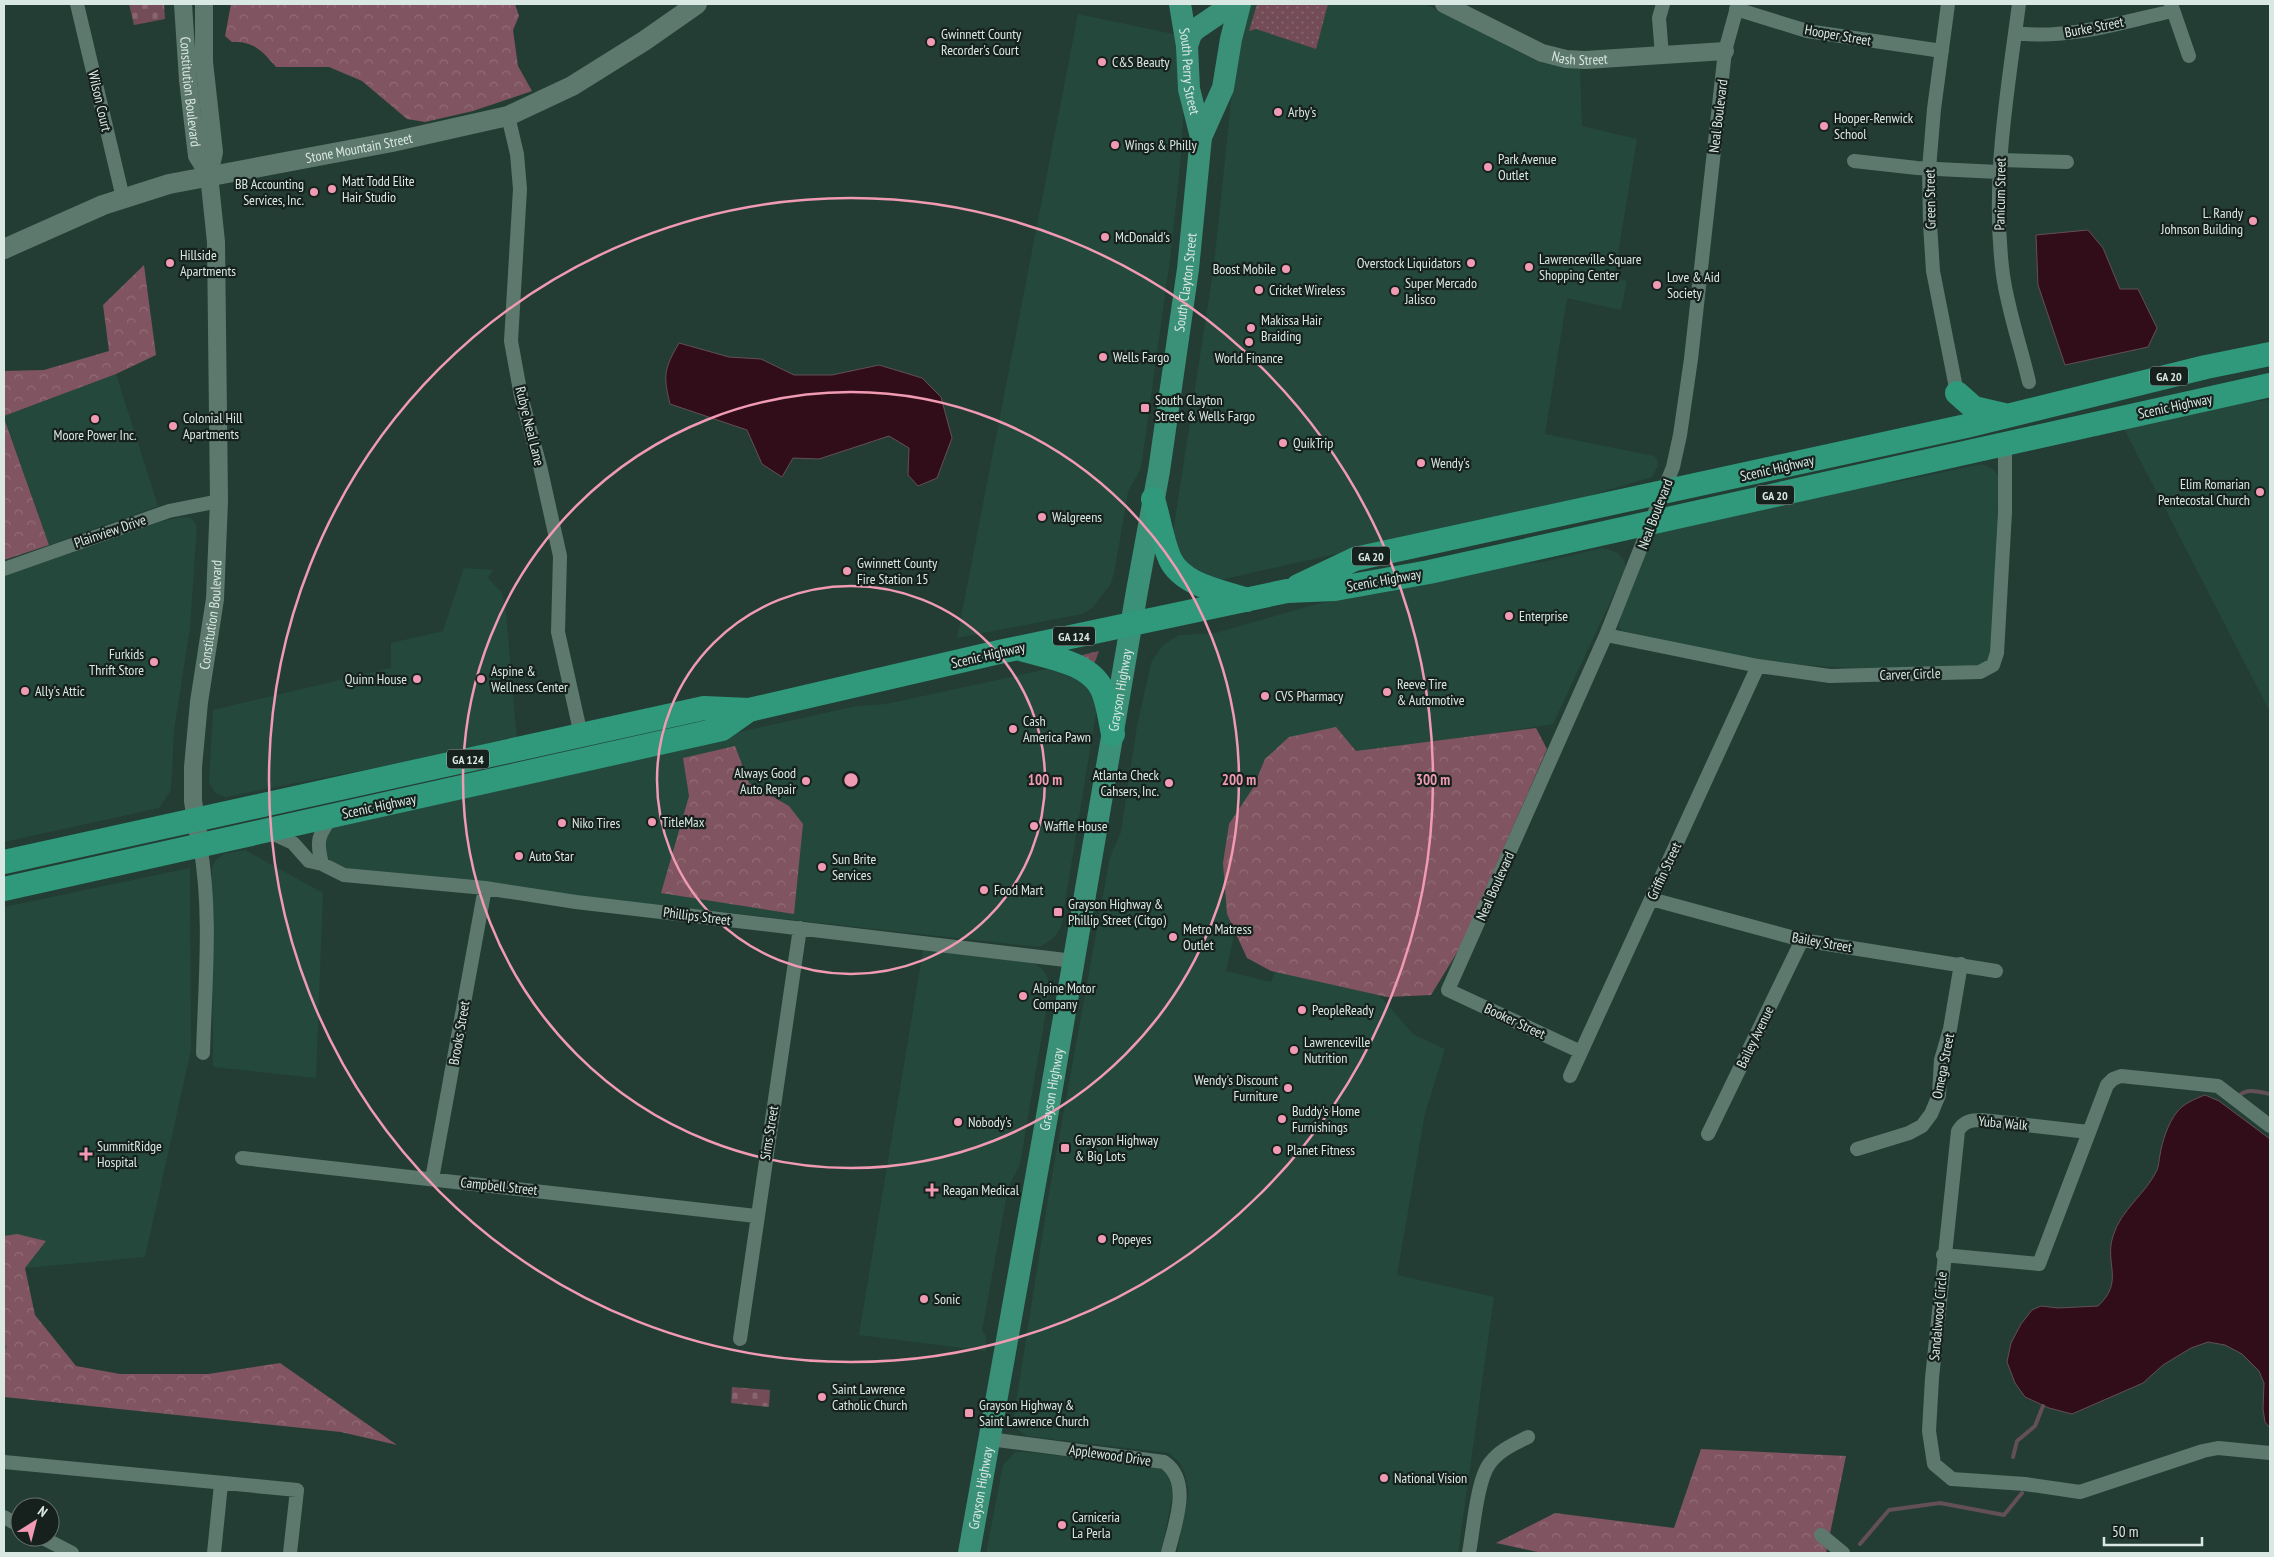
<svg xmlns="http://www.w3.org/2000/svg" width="2274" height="1557" font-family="'PT Sans Narrow',sans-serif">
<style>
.built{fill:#25483c}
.grass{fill:url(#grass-dots)}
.forest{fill:url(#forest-crowns)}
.cemetery{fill:url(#cemetery-stones)}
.water{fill:#310d1a;stroke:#634f56}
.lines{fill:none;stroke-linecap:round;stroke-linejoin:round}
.stream{stroke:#634f56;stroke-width:4}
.minor{stroke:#5d796e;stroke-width:14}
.tertiary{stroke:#5d796e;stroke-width:18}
.secondary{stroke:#5d796e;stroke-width:20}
.primary{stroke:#3b9178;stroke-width:22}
.trunk{stroke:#30997b;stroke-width:24}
.ring{fill:none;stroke:#f19ab3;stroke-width:2.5}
.poi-dot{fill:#f19ab3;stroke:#16211d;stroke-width:2}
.labels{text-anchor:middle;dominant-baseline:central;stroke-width:4.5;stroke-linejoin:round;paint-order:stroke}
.shield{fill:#16211d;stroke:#9eaca7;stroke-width:1}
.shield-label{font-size:12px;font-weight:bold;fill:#d9e8e2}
.street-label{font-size:14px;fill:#d9e8e2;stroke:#16211d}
.poi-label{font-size:14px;fill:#d9e8e2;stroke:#16211d;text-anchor:start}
.centre{fill:#f19ab3;stroke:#16211d;stroke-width:2.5}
.ring-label{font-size:15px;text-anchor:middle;font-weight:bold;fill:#f19ab3;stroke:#16211d;stroke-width:4.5;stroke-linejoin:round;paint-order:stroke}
</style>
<defs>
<pattern id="grass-dots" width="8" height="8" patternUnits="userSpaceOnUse" patternTransform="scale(1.25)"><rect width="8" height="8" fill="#744c57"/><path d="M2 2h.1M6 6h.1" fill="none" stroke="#87666f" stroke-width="1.8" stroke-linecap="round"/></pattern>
<pattern id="forest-crowns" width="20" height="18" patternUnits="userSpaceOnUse" patternTransform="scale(1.25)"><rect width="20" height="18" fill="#805460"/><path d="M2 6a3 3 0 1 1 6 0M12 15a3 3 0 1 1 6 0" fill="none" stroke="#916d76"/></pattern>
<pattern id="cemetery-stones" width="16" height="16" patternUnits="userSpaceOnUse" patternTransform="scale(1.25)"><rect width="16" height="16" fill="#744c57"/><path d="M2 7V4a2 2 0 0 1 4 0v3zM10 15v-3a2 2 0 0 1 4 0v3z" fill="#87666f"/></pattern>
</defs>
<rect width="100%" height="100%" fill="#233d34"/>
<path class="built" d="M1251,4h174l116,59 39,6 2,57 55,13 -23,139 13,3 -6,29 -54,-12 -22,136 109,22 3,3 1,7 -6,11 -141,42 -117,22 -183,41 -24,-10 -15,-33 42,-274 21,-201z
M1078,14l100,21 6,70 -3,50 -10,97 -30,216 -13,24 -14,82 -4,11 -18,23 -10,6 -125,24z
M116,374l42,132 -109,39 -45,-129z
M2270,400v312l-148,-287 100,-21z
M1982,464l12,6 5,8 -7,170 -3,9 -4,6 -5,2 -112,4 -99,-6 -146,-32 -4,-3 1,-11 35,-86 185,-43 57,-6z
M182,517l9,1 6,8 -7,102 -16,102 -3,60 -12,18 -155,34v-266l159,-55z
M1603,548l15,5 6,7 2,8 -73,156 -281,44 -46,203 45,11 10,-24 85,22 48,55 31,14 -20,64 -28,162 97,22 -36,256h-281l12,-61 -4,-18 -5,-11 -11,-10 -142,-17 -10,-7 -4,-7 37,-235 60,-330 11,-25 16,-106 14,-63 11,-17 17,-11 37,-2 97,-28 185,-39 44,-4z
M464,568l29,2 -5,8 14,15 4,20 11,127 -292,57 -10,-4 -6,-11 4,-72 178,-42v-25l52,-12z
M1057,667l35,20 5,20 -36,220 -7,11 -15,9 -679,-75 -25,-8 -10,-8 -1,-23 6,-7 271,-63 26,-1 25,-5 28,-12 177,-39 29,-2z
M245,850l78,43 -7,185 -103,-11 -1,-200 4,-7 8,-6z
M190,868l1,182 -46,207 -141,13v-363z
M923,950l110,13 8,5 6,8 3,12 -30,176 -12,24 -26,143 4,5v15l-127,-16z
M1015,1452h10l132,15 6,3 5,6 5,17 -12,60h-175l17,-88z"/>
<path class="grass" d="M1257,4h71l-12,45 -60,-20 -7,2z
M1099,651l-6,16 -13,-11 2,-1z"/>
<path class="forest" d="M231,4h284l4,12 -6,14 5,36 14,25 -59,20 -48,11 -18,-3 -45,-38 -33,-14h-53c-14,-16 -22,-26 -44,-25l-7,-6z
M144,265l12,90 -40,19 -112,42v-45l40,-1 65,-19 -6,-46z
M4,418l45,127 -45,15z
M1336,727l20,24 180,-23 11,21 -86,197 -30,49 -44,2 -116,-26 -24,-13 -20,-44 -4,-51 6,-39 24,-36 12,-29 24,-22z
M735,746l14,37 40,23 14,18 -9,90 -133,-21 28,-97 -6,-38z
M17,1234l29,7 -21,27 10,47 41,51 44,8h88l72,-11 117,82 -56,-13 -337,-35v-161z
M1701,1449l145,7 -20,97h-284l-46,-10 59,-30 119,15z"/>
<path class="cemetery" d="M129,4h35l1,15 -31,6z
M732,1387l38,3 -1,17 -38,-4z"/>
<path class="water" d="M2088,230l15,18 17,41h18l19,39 -9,19 -83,18 -27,-80 -2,-50z
M679,343l50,14 32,2 33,16h38l47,-10 43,13 19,19 11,41 -15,40 -19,8 -10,-11 1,-27 -20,-12 -70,23 -26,-1 -11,19 -20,-13 -15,-34 -77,-26c-7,-29 -6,-35 9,-61z
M2205,1095l14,6 51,38v289l-5,-6 -2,-13 1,-26 -5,-12 -17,-17 -17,-9 -17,-3 -17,6 -28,17 -20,18 -71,31 -23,-6 -24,-11 -10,-14 -8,-21 4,-19 10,-19 11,-14 9,-4 17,2 40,-2c27,-25 6,-42 15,-70 8,-27 33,-42 44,-66 2,-5 2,-11 3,-15 2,-13 8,-32 17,-43 7,-9 18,-13 28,-17z"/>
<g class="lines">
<path class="stream" d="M2238,1097c8,-10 21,-5 32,-3
M4,1347h1
M2013,1457l4,-16 18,-15 8,-20
M1860,1544l29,-34 51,-7 64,12 18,-22"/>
<path class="minor" d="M77,4l46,194
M1948,4l-14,105 -5,60 1,55 3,47 24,122
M2019,4c-12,90 -28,180 -16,271 5,36 18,72 26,107
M2171,4l18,52
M1736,9l71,22 135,20
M2016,33c53,7 105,-11 157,-22
M1662,56l-3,-38 4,-14
M508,116l9,38 3,35 -9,152 10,55 19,70 20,90 -2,76 23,103
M2000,160l67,2
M1854,161l63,7 81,4
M4,569l165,-58 50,-10
M1606,635l152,31 72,10 150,-4 13,-7 4,-12 8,-141v-69
M269,832l24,11 16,18 13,3 22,11 141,13 91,14 498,59
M200,845c12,67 5,139 3,208
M322,864c-6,-23 -4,-29 10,-47
M1651,899l151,41 194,31
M1581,1052l-133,-62 158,-355 67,-168 7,-32 11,-76 34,-308 13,-47
M1570,1076l188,-410
M2088,1132l-106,-12c-11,0 -18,1 -24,11l-26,247 -3,53 5,33 18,15 73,5 55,8 123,-41 15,-3 52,5
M1708,1134l94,-194
M1857,1149l52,-16 13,-7 9,-12 8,-19 2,-35 9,-31 11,-65
M242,1158l514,58
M432,1179l53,-291
M1943,1255l96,9 68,-179 6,-6 8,-3 97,10 52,40
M740,1339l60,-411
M989,1439l175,23c29,20 10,64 4,91
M4,1462l293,28 -7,63
M4,1517l16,9
M1821,1535l22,18
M41,1537l31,16
M214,1553l7,-69
M1469,1553c4,-21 8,-74 21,-90 10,-13 24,-19 38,-26"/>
<g class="tertiary">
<path id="s1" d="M183,4l5,76 9,76 12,19"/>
<path id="s2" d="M1444,4l98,49 24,6 19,1 140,-9"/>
<path id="s3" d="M200,845l-7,-44v-34l6,-65 16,-103 4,-98 -3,-259 -7,-67 5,-23 -10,-90v-58"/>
</g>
<path class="secondary" id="s4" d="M4,249l99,-44 66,-21 223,-42 116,-26 64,-30 72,-45 53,-37"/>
<g class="primary">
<path id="s5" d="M1180,4l7,42 2,43 12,48"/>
<path d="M1187,46l4,-12 5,-5 37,-25"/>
<path id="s6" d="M969,1553l80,-448 88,-514 22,-120 29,-202 13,-132 22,-49 8,-49 9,-35"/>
</g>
<path class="trunk" d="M1957,393l17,15 30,7
M1153,499c6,19 9,42 17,60 13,27 52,32 77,41
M1298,586l57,-27 611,-133 240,-59 64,-13
M1021,649c26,8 68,13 81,40 6,13 8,31 11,45
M4,862l700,-154 45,2 250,-58 288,-61 48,-2 94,-17 841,-187
M4,889l718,-160 27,-19"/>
</g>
<g class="ring">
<circle cx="851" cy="780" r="194"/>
<circle cx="851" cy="780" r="388"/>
<circle cx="851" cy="780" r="582"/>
</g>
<g class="poi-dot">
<circle cx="931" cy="42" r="5"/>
<circle cx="1102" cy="62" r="5"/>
<circle cx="1278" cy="112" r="5"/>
<circle cx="1824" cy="126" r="5"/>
<circle cx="1115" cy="145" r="5"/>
<circle cx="1488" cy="167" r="5"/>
<circle cx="332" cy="189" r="5"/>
<circle cx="314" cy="192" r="5"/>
<circle cx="2253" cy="221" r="5"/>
<circle cx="1105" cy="237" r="5"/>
<circle cx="170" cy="263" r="5"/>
<circle cx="1471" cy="263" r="5"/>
<circle cx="1529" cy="267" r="5"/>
<circle cx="1286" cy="269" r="5"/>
<circle cx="1657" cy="285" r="5"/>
<circle cx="1259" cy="290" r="5"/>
<circle cx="1395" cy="291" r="5"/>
<circle cx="1251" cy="328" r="5"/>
<circle cx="1249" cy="342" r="5"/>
<circle cx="1103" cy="357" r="5"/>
<rect x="1140" y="403" width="10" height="10" rx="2.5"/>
<circle cx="95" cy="419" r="5"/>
<circle cx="173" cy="426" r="5"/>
<circle cx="1283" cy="443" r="5"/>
<circle cx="1421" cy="463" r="5"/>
<circle cx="2260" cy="492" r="5"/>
<circle cx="1042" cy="517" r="5"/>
<circle cx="847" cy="571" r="5"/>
<circle cx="1509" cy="616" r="5"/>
<circle cx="154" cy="662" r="5"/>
<circle cx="417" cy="679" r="5"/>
<circle cx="481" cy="679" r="5"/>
<circle cx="25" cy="691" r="5"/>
<circle cx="1387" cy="692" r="5"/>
<circle cx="1265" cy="696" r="5"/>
<circle cx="1013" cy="729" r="5"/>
<circle cx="806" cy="781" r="5"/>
<circle cx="1169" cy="783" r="5"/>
<circle cx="652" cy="822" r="5"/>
<circle cx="562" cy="823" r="5"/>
<circle cx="1034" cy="826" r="5"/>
<circle cx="519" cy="856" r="5"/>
<circle cx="822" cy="867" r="5"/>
<circle cx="984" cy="890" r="5"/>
<rect x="1053" y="907" width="10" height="10" rx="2.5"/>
<circle cx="1173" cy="937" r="5"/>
<circle cx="1023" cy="996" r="5"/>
<circle cx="1302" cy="1010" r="5"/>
<circle cx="1294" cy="1050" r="5"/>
<circle cx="1288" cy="1088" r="5"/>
<circle cx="1282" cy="1119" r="5"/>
<circle cx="958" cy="1122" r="5"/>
<rect x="1060" y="1143" width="10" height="10" rx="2.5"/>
<circle cx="1277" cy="1150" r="5"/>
<path d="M83.5 1146.5h5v5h5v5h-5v5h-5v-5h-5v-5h5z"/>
<path d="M929.5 1182.5h5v5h5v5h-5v5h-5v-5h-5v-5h5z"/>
<circle cx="1102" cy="1239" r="5"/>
<circle cx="924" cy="1299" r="5"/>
<circle cx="822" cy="1397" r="5"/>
<rect x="964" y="1408" width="10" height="10" rx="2.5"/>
<circle cx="1384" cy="1478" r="5"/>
<circle cx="1062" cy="1525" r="5"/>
</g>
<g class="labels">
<g class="shield">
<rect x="2150" y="366.5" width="38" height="19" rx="4"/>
<rect x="1756" y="485.5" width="38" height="19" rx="4"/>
<rect x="1352" y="546.5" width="38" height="19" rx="4"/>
<rect x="1053" y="626.5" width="42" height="19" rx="4"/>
<rect x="447" y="749.5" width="42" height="19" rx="4"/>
</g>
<g class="shield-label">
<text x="2169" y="376">GA 20</text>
<text x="1775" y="495">GA 20</text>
<text x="1371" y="556">GA 20</text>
<text x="1074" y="636">GA 124</text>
<text x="468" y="759">GA 124</text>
</g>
<g class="street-label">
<text transform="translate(2094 27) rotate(-11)">Burke Street</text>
<text transform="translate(1838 35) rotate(10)">Hooper Street</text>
<text stroke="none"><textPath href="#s2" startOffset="148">Nash Street</textPath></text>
<text stroke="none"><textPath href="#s5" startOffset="68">South Perry Street</textPath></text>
<text stroke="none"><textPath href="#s1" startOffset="88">Constitution Boulevard</textPath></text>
<text transform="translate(100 101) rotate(77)">Wilson Court</text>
<text transform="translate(1718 116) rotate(-83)">Neal Boulevard</text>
<text stroke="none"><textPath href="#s4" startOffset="371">Stone Mountain Street</textPath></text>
<text transform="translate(2000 194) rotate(-89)">Panicum Street</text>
<text transform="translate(1930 199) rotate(-91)">Green Street</text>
<text stroke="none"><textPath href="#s6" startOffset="1289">South Clayton Street</textPath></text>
<text transform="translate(2175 406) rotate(-12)">Scenic Highway</text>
<text transform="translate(530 426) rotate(76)">Rubye Neal Lane</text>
<text transform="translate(1777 468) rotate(-13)">Scenic Highway</text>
<text transform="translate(1655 514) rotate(-69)">Neal Boulevard</text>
<text transform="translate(110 531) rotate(-19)">Plainview Drive</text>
<text transform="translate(1384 580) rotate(-10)">Scenic Highway</text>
<text stroke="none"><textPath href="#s3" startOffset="232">Constitution Boulevard</textPath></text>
<text transform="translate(988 655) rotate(-13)">Scenic Highway</text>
<text transform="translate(1910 674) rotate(-2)">Carver Circle</text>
<text stroke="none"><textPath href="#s6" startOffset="876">Grayson Highway</textPath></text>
<text transform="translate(379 806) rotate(-12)">Scenic Highway</text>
<text transform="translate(1664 871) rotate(-65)">Griffin Street</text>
<text transform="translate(1495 886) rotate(-66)">Neal Boulevard</text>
<text transform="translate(697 916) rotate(7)">Phillips Street</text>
<text transform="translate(1822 942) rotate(10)">Bailey Street</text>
<text transform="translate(1515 1021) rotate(25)">Booker Street</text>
<text transform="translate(459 1033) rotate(-80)">Brooks Street</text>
<text transform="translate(1755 1037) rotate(-64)">Bailey Avenue</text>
<text transform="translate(1943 1066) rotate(-79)">Omega Street</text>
<text stroke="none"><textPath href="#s6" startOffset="471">Grayson Highway</textPath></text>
<text transform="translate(2003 1123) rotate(5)">Yuba Walk</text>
<text transform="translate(769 1133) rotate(-81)">Sims Street</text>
<text transform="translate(499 1186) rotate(6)">Campbell Street</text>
<text transform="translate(1938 1316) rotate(-85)">Sandalwood Circle</text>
<text transform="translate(1110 1455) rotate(8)">Applewood Drive</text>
<text stroke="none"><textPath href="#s6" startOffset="66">Grayson Highway</textPath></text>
</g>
<g class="poi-label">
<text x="941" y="34">Gwinnett County<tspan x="941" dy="16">Recorder's Court</tspan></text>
<text x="1112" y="62">C&amp;S Beauty</text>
<text x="1288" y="112">Arby's</text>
<text x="1834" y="118">Hooper-Renwick<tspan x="1834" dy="16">School</tspan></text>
<text x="1125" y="145">Wings &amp; Philly</text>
<text x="1498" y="159">Park Avenue<tspan x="1498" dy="16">Outlet</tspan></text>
<text x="342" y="181">Matt Todd Elite<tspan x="342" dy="16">Hair Studio</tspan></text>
<text x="304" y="184" text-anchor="end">BB Accounting<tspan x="304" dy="16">Services, Inc.</tspan></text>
<text x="2243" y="213" text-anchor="end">L. Randy<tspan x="2243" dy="16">Johnson Building</tspan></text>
<text x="1115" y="237">McDonald's</text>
<text x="180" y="255">Hillside<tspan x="180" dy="16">Apartments</tspan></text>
<text x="1539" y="259">Lawrenceville Square<tspan x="1539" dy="16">Shopping Center</tspan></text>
<text x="1461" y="263" text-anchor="end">Overstock Liquidators</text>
<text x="1276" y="269" text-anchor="end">Boost Mobile</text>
<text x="1667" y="277">Love &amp; Aid<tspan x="1667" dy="16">Society</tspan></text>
<text x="1405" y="283">Super Mercado<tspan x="1405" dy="16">Jalisco</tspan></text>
<text x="1269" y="290">Cricket Wireless</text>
<text x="1261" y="320">Makissa Hair<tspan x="1261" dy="16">Braiding</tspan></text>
<text x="1113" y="357">Wells Fargo</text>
<text x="1249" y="358" text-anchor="middle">World Finance</text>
<text x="1155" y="400">South Clayton<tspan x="1155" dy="16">Street &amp; Wells Fargo</tspan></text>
<text x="183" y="418">Colonial Hill<tspan x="183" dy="16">Apartments</tspan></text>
<text x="95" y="435" text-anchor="middle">Moore Power Inc.</text>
<text x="1293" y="443">QuikTrip</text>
<text x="1431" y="463">Wendy's</text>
<text x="2250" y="484" text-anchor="end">Elim Romarian<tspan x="2250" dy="16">Pentecostal Church</tspan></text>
<text x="1052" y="517">Walgreens</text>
<text x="857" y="563">Gwinnett County<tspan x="857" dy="16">Fire Station 15</tspan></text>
<text x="1519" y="616">Enterprise</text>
<text x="144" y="654" text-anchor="end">Furkids<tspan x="144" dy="16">Thrift Store</tspan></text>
<text x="491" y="671">Aspine &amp;<tspan x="491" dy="16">Wellness Center</tspan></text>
<text x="407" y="679" text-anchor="end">Quinn House</text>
<text x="1397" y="684">Reeve Tire<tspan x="1397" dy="16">&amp; Automotive</tspan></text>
<text x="35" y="691">Ally's Attic</text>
<text x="1275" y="696">CVS Pharmacy</text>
<text x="1023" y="721">Cash<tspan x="1023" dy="16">America Pawn</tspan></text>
<text x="796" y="773" text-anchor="end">Always Good<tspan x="796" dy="16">Auto Repair</tspan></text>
<text x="1159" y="775" text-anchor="end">Atlanta Check<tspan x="1159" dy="16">Cahsers, Inc.</tspan></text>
<text x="662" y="822">TitleMax</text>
<text x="572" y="823">Niko Tires</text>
<text x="1044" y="826">Waffle House</text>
<text x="529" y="856">Auto Star</text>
<text x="832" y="859">Sun Brite<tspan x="832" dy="16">Services</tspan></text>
<text x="994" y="890">Food Mart</text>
<text x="1068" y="904">Grayson Highway &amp;<tspan x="1068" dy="16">Phillip Street (Citgo)</tspan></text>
<text x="1183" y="929">Metro Matress<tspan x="1183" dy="16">Outlet</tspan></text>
<text x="1033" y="988">Alpine Motor<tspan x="1033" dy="16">Company</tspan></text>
<text x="1312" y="1010">PeopleReady</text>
<text x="1304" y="1042">Lawrenceville<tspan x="1304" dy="16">Nutrition</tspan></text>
<text x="1278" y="1080" text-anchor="end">Wendy's Discount<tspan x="1278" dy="16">Furniture</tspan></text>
<text x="1292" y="1111">Buddy's Home<tspan x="1292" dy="16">Furnishings</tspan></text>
<text x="968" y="1122">Nobody's</text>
<text x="1075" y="1140">Grayson Highway<tspan x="1075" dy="16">&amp; Big Lots</tspan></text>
<text x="97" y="1146">SummitRidge<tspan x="97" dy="16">Hospital</tspan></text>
<text x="1287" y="1150">Planet Fitness</text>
<text x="943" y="1190">Reagan Medical</text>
<text x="1112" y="1239">Popeyes</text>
<text x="934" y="1299">Sonic</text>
<text x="832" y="1389">Saint Lawrence<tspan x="832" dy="16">Catholic Church</tspan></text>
<text x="979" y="1405">Grayson Highway &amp;<tspan x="979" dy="16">Saint Lawrence Church</tspan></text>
<text x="1394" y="1478">National Vision</text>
<text x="1072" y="1517">Carniceria<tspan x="1072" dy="16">La Perla</tspan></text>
</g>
</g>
<circle cx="851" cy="780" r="8" class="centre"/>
<g class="ring-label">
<text x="1045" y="785">100 m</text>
<text x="1239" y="785">200 m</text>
<text x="1433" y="785">300 m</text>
</g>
<rect width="2274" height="1557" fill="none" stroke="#d9e8e2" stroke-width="10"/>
<g transform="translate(35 1522) rotate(36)"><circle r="24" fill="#16211d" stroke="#64716c"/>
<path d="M0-4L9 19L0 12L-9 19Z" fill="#f19ab3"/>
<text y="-8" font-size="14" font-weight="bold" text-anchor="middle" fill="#d9e8e2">N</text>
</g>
<path d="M2104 1537v8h98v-8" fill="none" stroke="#d9e8e2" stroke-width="2.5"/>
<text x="2112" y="1537" font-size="15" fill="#d9e8e2" stroke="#16211d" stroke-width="4" paint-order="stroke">50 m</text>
</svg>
